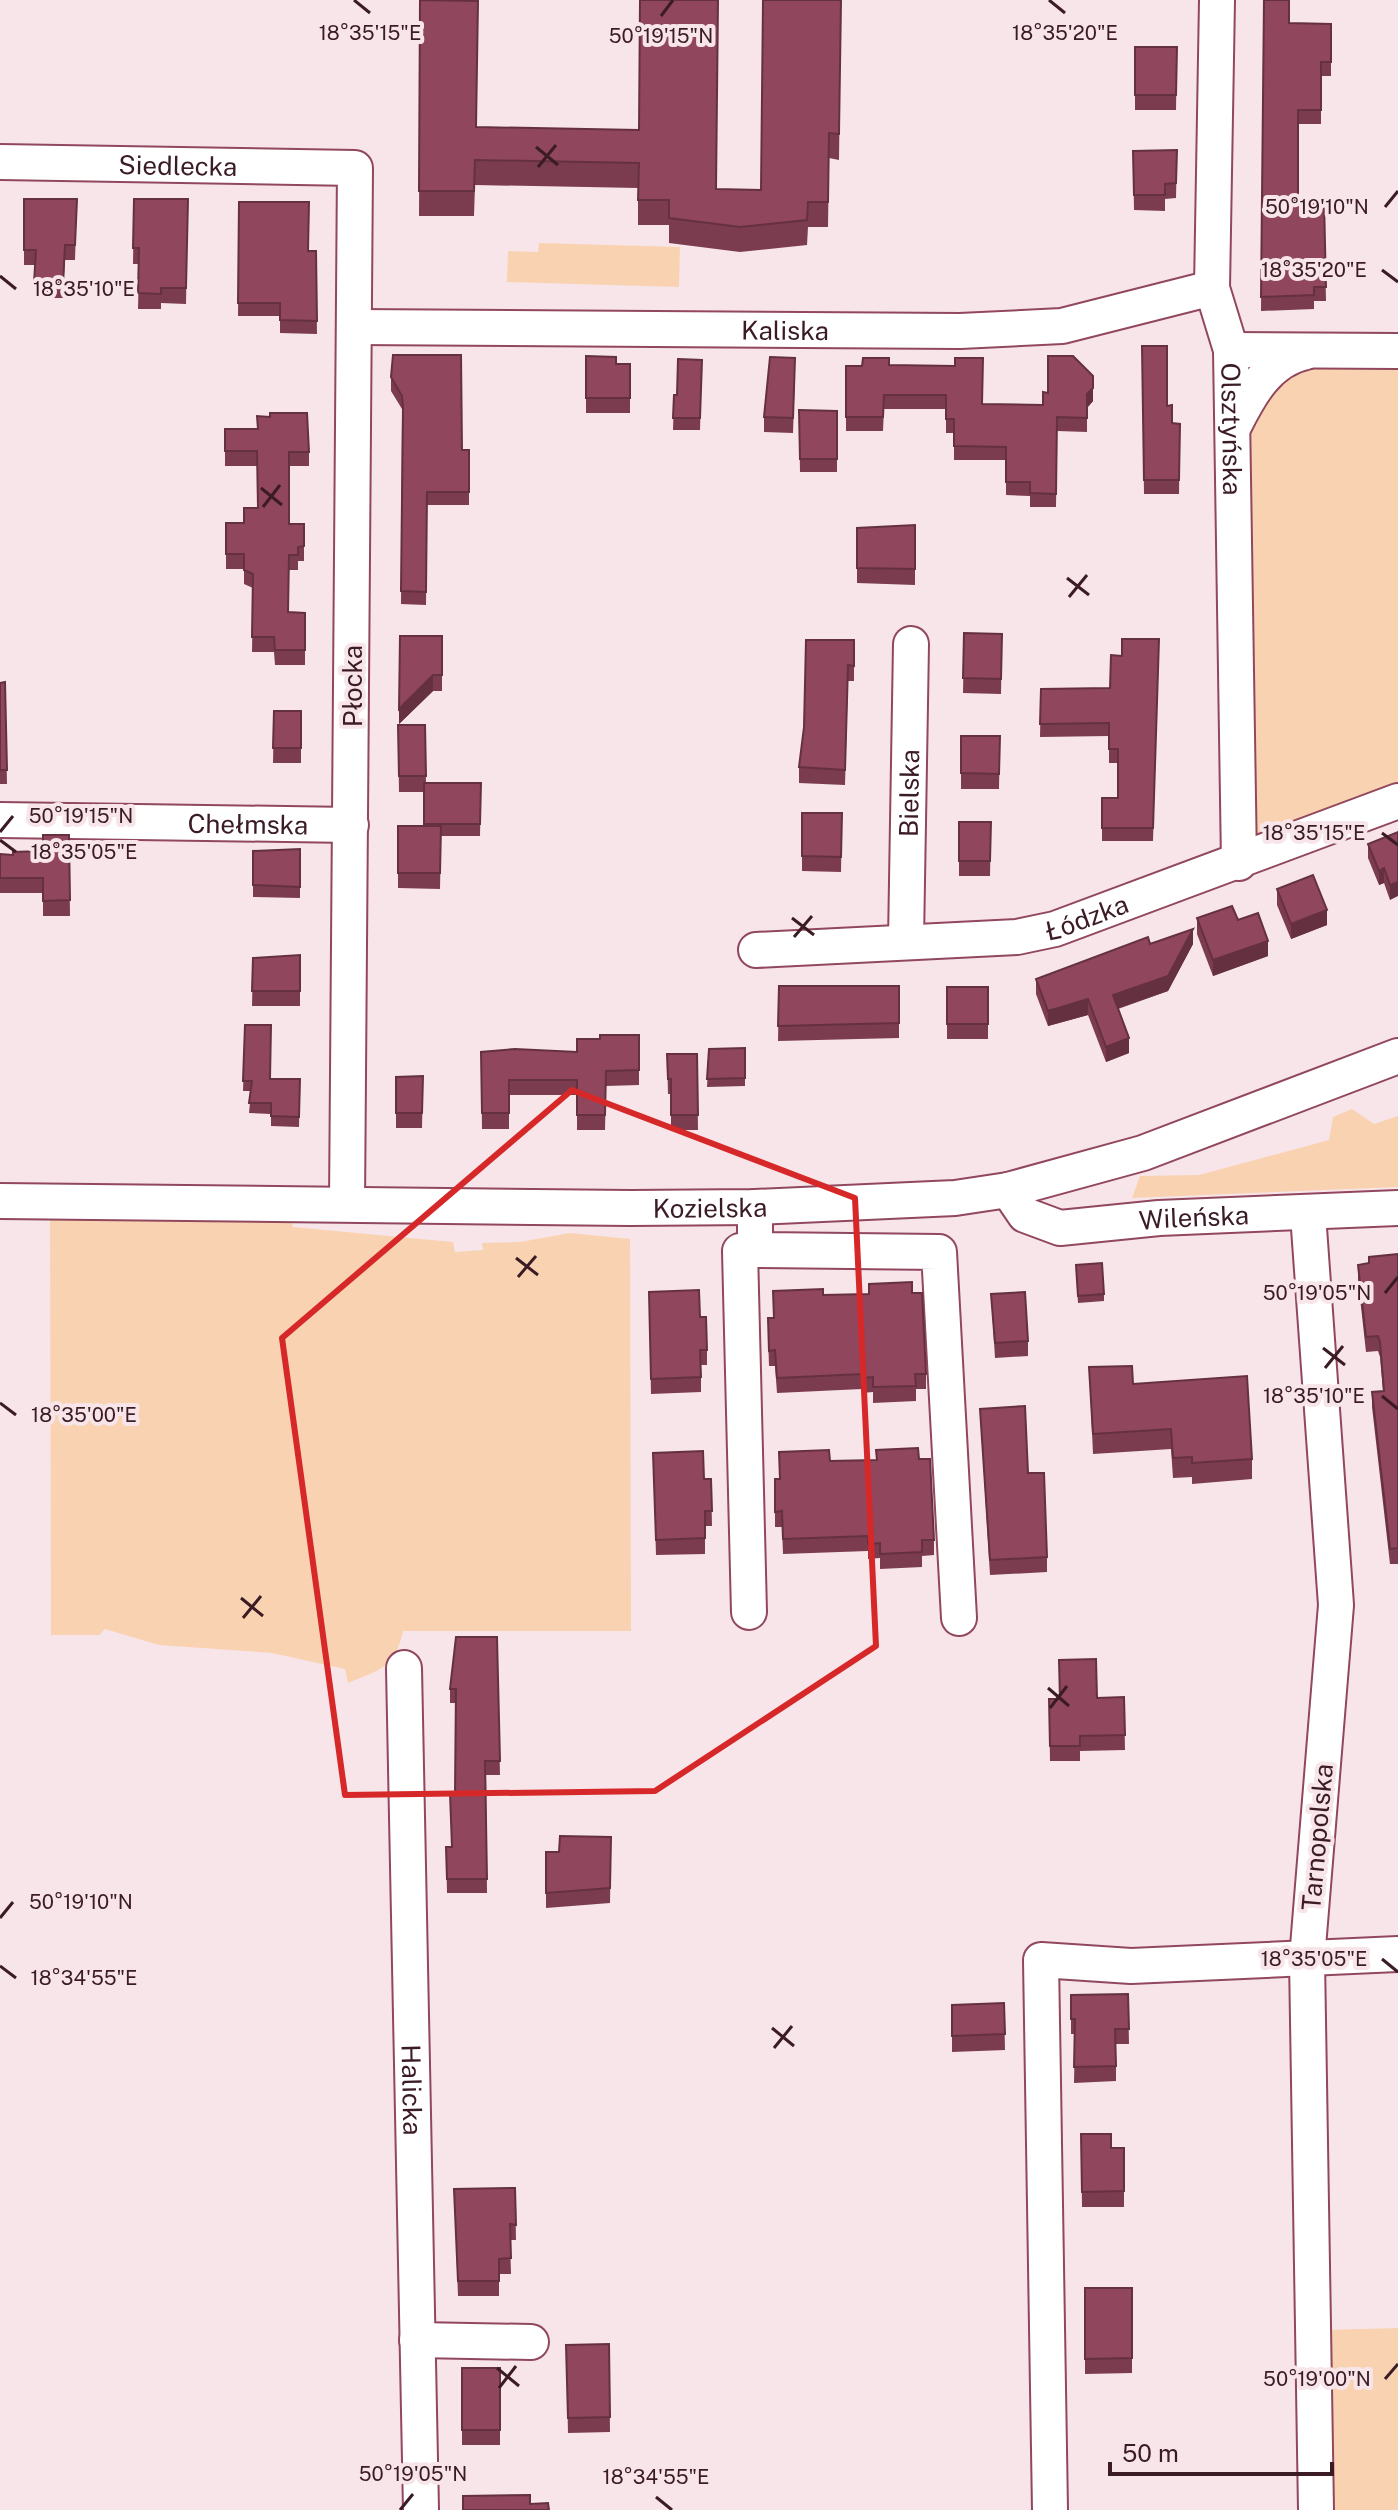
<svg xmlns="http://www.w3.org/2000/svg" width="1398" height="2510" font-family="'Public Sans',sans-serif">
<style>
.green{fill:#f9d3b1}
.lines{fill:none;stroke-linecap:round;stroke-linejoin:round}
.minor-casing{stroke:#91475d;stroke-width:38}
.minor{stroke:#fff;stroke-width:34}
.wall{fill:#7c3c4f}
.shaded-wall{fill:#653140}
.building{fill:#90465c;stroke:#653140;stroke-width:2}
.marked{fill:none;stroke:#d62828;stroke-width:6;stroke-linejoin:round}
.ticks{fill:none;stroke:#3b1b24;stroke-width:3}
.labels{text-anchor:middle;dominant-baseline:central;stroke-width:8;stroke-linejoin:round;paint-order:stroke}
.street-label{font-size:26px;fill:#3b1b24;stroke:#f7e5e9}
.ticks-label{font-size:20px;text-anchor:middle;fill:#3b1b24;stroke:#f7e5e9;stroke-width:8;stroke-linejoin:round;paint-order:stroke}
</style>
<rect width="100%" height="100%" fill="#f7e5e9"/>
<path class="green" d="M539,243l141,4 -1,40 -172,-5 1,-31 30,1z
M1398,365v422l-138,50 -9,-7 -2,-397 15,-35 37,-32z
M1352,1109l22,15 24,-8v71l-266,11 8,-22 59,-1 130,-35 4,-23z
M50,1217l241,3 2,7 160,15 2,10 28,-2 -1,-7 38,-1 50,-9 60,6 1,392h-228c-8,37 -22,38 -55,52l-3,-14 -73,-16 -113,-8 -54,-16 -6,6h-48z
M1398,2328v182h-68l-6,-180z"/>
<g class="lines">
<defs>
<g id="minor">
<path id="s1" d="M1217,0l-5,288 19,62 8,513"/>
<path id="s2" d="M0,162l355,6 -8,1036"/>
<path id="s3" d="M355,327l605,4 102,-5 150,-38"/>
<path d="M1231,350l167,1"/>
<path d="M1234,426c16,-32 34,-66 72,-74"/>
<path id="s4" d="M0,820l351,5"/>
<path id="s5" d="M906,941l5,-297"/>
<path id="s6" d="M756,950l261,-13 38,-8 343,-128"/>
<path id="s7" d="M1008,1190l17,25 35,13 99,-10 239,-10"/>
<path id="s8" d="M0,1201l630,7 125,-1 200,-9 53,-8 135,-37 255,-97"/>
<path d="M755,1207v43l184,2 20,366"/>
<path d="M1308,1214l28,391 -29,354 9,551"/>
<path d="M749,1612l-9,-361 15,-1"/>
<path id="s9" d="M404,1668l17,842"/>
<path d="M417,2340l114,2"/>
<path d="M1050,2510l-9,-550 90,6 267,-12"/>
</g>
</defs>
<use href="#minor" class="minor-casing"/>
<use href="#minor" class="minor"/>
</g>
<path class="wall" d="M420,0l56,127 163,3 78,59 44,1 80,-190 -2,160 -10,-2 -1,69h-20l-1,18 -67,7 -71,-9v-18h-31v-37l-163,-3 -1,31h-55z
M1264,0l25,23 42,1v52h-10v48h-23v76l26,1 2,100h-12v8l-53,2z
M1135,47h42l-1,63h-41z
M1177,150l-1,48 -11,1v12l-31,-1 -1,-59z
M24,199h53l-2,61h-10l-2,38h-29l1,-33h-11z
M134,199h54l-2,105 -25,-1v6h-23l1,-45h-6z
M239,202l70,49h7l1,83 -37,-1v-17h-42z
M1142,346l25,60 5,17 8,1 -1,70h-35z
M586,356l30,8h14v49h-44z
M702,360l-2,70h-27l1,-35h3z
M889,365l93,39 61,1 5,-12 45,-17v25l-6,7v24l-30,-1 -1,76h-26v-11l-24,-1v-35h-52v-27h-8v-24h-62l-1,22h-37v-65z
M795,373l-2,60 -29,-1v-15z
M391,377l71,73h7v55h-42l-1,100 -25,-1 1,-185v-10l-11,-18z
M799,410l38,1v61h-37z
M225,429l84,23v14h-20v58h15v37h-6v9h-9l-1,42 17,1v52h-30l-1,-13h-22l1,-64 -9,-4v-15h-18v-46h18l13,-15v-42h-32z
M915,525v60l-58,-2v-55z
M964,633l38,1 -1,60 -38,-1z
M442,636v55h-9l-34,33z
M1159,639l-6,202h-51v-43h16v-35h-9v-27l-69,1 1,-48 69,-1 12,-32z
M854,640v41h-6l-3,104 -46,-2v-16z
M5,682l2,102h-7v-101z
M274,711h27v52h-28z
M398,725h27l1,58h55l-1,53h-39l-1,53 -42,-1v-62h26v-34h-25z
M961,736h39l-1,53h-38z
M802,813h40l-1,59 -39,-1z
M959,822h32l-1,54h-31z
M1398,832l-8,68 -6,-17 -5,2 -11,-27v-14z
M69,835l1,81h-27v-23h-43v-39l13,1 30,-4z
M300,849v49l-47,-1v-46z
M1277,889l50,36 -36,14 -14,-34z
M1197,918l41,2 30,36 -55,20 -16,-42z
M1150,944h43l-25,47 -50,18 11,44 -23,9 -18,-47 -40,11 -12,-32v-15z
M300,955v51h-48l1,-48z
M779,986h120v52l-121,3z
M947,987h41v52h-41z
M245,1025l25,54h30l-1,48 -28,-1v-12l-22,-1 2,-22h-8z
M639,1035v50l-33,1 -1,44h-28v-35h-68v34h-27l-1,-77h96l23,-13z
M745,1048v38l-38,1 2,-38z
M667,1054h30l1,76h-27v-36h-3z
M423,1076l-1,52h-26v-51z
M1398,1254v310h-8l-18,-157v-15l11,-1 -3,-34 -2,-6 -12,1 -8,-72v-15l11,-2z
M1076,1272l28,22v7l-26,2z
M773,1291l50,4 89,-2 14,81v15h-10v12l-43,2v-11l-11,1v-4l-85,4 -2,-27h-6l-1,-32 6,-16z
M649,1292l51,25 7,33v15h-6v27l-50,2z
M991,1294l37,47v15l-33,2z
M1089,1367l44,17 119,75v20l-60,5v-7l-19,1 -2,-29 -78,5z
M980,1409l48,64 19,84v15l-57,3z
M779,1452l51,9 89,-2 15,81v15l-12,1v11l-42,2v-11l-12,1v-8l-85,3 -1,-27h-7v-48h5z
M653,1453l51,26h7l1,47h-7v28l-49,1z
M497,1637l3,138h-14l1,118h-40l-1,-46h5l4,-54 1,-90h-6v-14z
M1124,1697l1,53 -45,1v10h-30l-1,-62z
M611,1837l-1,66 -64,5v-56h13z
M1128,1994l1,50h-13v37l-42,2 1,-49h-4v-39z
M1004,2003l1,47 -53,2v-47z
M1081,2134l30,14h13v59h-42z
M515,2188l1,52h-6l1,34h-12v22h-41l-4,-107z
M1085,2288h47v85l-47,1z
M609,2344l1,88 -42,1 -2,-88z
M462,2368h38v77h-38z"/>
<path class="shaded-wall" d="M1093,388v13l-6,7v-14z
M433,675v16l-34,33v-15z
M1384,868v15l-5,2v-14z
M1398,882v14l-8,4v-15z
M1327,910v15l-36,14v-15z
M1193,929v15l-25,47 -55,19v-15z
M1268,941v15l-55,20v-16z
M1088,999v16l-40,11v-15z
M1129,1038v15l-23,9v-15z"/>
<path class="building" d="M420,0l58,1 -2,126 163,3 1,-130h78l-2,189 45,1 2,-190h78l-2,134 -10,-1 -1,69h-20l-1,18 -67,7 -71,-9v-18h-31l1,-37 -164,-3 -1,31h-55z
M1264,0h25v23l42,1v38h-10v48h-23v90l26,1 2,86h-12v8l-53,2z
M1135,47h42l-1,48h-41z
M1177,150l-1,33 -11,1v11h-31l-1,-44z
M24,199h53l-2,46h-10l-2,38h-29l2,-33h-12z
M134,199h54l-2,89h-25v6l-23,-1 1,-45h-6z
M239,202h70l-1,49h8l1,70 -37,-1v-17h-42z
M1142,346h25v60l5,-1v18l8,1 -1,56h-35z
M393,355h68l1,95h7v42h-42l-1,100 -25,-1 2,-184 -1,-11 -11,-19z
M586,356l30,1v7h14v34h-44z
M1048,356h25l20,20v12l-6,6v24l-30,-1 -1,77 -26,-1v-11h-24v-35l-52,-1v-27h-8v-24h-62l-1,22h-37v-51h16l1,-8h26v7l66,1v-8h28l-1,46 61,1v-13l5,1z
M770,357l25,1 -2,60 -29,-1z
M678,359l24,1 -2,58h-27l1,-23h3z
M799,410l38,1v48h-37z
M270,413h37l2,39h-20v72h15v22l-6,1v8h-9l-1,57 17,1v37h-30l-1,-13h-22l1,-63 -9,-4v-16h-18v-31h18v-15h14l-1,-57h-32v-22h33l-1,-13 13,1z
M915,525v44l-58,-1v-40z
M964,633l38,1 -1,45 -38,-1z
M400,636h42v39h-9l-34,34z
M1122,639h37l-6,189h-51v-30h16v-49h-9v-26l-69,1 1,-35 69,-1 1,-33 11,1z
M806,640h48v26l-6,-1 -3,105 -46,-3 5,-40z
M5,682l2,88h-7v-87z
M274,711h27v37h-28z
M398,725h27l1,51h-27z
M961,736h39l-1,38 -38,-1z
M424,783h57l-1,41h-56z
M802,813h40l-1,44 -39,-1z
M959,822h32l-1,39h-31z
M398,826h43l-1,47h-42z
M1398,832v50l-8,3 -6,-17 -5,3 -11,-27z
M43,835h26l1,65 -27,1v-23h-43v-24l13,1v-3l30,-1z
M300,849v38l-47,-2v-34z
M1313,875l14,35 -36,14 -14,-35z
M1232,906l6,14 20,-7 10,28 -55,19 -16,-42z
M1193,929l-25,47 -55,19 16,43 -23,9 -18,-48 -40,12 -12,-32 112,-42 2,7z
M300,955v36h-48l1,-33z
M779,986h120v37l-121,3z
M947,987h41v37h-41z
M245,1025h26l-1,54h30l-1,38 -28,-1v-13h-22l3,-22h-9z
M600,1035h39v35l-33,1 -1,44h-28v-35h-68v33h-27l-1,-61 34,-3 62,3v-13h23z
M745,1048v30l-38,1 2,-30z
M667,1054h30l1,61h-27v-36h-3z
M423,1076l-1,37h-26v-36z
M1398,1254v294l-8,1 -18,-157 12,-1 -4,-49 -2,-6 -12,1 -8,-72 11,-2v-6z
M1102,1263l2,31 -26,2 -2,-31z
M912,1282v11h10l4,81h-11l1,12 -43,1v-10l-11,1v-4l-85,4 -2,-28 -6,1 -1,-33h6l-1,-27 50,-2v6l46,-1v-10z
M699,1290l1,27h6l1,33h-7l1,27 -50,2 -2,-87z
M1025,1292l3,49 -33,2 -4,-49z
M1132,1366l1,18 114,-8 5,83 -60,4v-6l-19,1 -2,-29 -78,5 -4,-67z
M1025,1406l3,67h16l3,84 -57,3 -10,-151z
M918,1448l1,11h11l4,81h-12v12l-42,2v-11l-12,1v-8l-85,3 -1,-28 -7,1v-33h5l-1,-27 50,-2 1,11 47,-1 -1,-10z
M703,1451l1,28h7l1,32h-7v27l-49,2 -3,-87z
M456,1637h41l3,124h-15l2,118h-40l-1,-32h6l-2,-54h5l1,-104h-6z
M1096,1659l1,39 27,-1 1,38 -45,1v10h-30l-1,-47h11l-1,-39z
M560,1836l51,1 -1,51 -64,5v-41h13z
M1128,1994l1,35h-14l1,37 -42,1 1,-48h-4v-24z
M1004,2003l1,31 -53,2v-31z
M1081,2134h30v14h13v43l-42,1z
M515,2188l1,37 -6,-1 1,34 -12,1v22h-41l-4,-92z
M1085,2288h47v70l-47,1z
M609,2344l1,73 -42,1 -2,-73z
M462,2368h38v62h-38z
M530,2495v9l18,-1 1,7h-86v-14z"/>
<path class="marked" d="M572,1090l283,108 21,448 -221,145 -310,4 -63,-457z"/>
<path class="ticks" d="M354,0l16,13M1049,0l16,13M661,16l12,-16M536,147l22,18M538,167l18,-22M1385,207l13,-16M1382,270l16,12M0,276l16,13M261,488l21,17M263,507l17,-22M1067,578l22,17M1069,597l18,-22M0,832l13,-16M1382,833l16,12M0,840l16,12M792,918l22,17M794,937l18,-21M516,1258l22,17M518,1277l18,-21M1385,1293l13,-16M1323,1348l22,17M1325,1368l18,-22M1382,1396l16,13M0,1403l16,12M241,1598l22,18M243,1618l18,-22M1048,1688l21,18M1050,1708l17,-22M0,1918l13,-16M1382,1959l16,13M0,1966l16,12M772,2028l22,18M774,2048l18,-22M497,2368l22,18M1385,2379l13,-15M499,2388l17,-22M656,2497l16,13M400,2510l13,-16"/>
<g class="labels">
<g class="street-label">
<text stroke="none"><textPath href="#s2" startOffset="178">Siedlecka</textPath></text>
<text stroke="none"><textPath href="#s3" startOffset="430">Kaliska</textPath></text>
<text stroke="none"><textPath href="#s1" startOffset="432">Olsztyńska</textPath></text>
<text transform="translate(352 686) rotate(-90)">Płocka</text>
<text stroke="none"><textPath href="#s5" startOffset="148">Bielska</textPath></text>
<text stroke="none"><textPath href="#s4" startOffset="248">Chełmska</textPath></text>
<text stroke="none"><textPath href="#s6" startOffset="334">Łódzka</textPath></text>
<text stroke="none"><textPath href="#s8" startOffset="710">Kozielska</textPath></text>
<text stroke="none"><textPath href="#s7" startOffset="202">Wileńska</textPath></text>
<text transform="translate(1317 1837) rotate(-85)">Tarnopolska</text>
<text stroke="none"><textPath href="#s9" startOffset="422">Halicka</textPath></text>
</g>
</g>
<g class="ticks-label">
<text x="1065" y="40">18°35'20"E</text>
<text x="370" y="40">18°35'15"E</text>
<text x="661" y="43">50°19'15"N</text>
<text x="1317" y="214">50°19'10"N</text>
<text x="1314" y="277">18°35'20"E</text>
<text x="84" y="296">18°35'10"E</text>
<text x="81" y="823">50°19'15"N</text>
<text x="1314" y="840">18°35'15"E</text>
<text x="84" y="859">18°35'05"E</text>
<text x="1317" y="1300">50°19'05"N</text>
<text x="1314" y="1403">18°35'10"E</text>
<text x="84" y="1422">18°35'00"E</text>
<text x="81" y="1909">50°19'10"N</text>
<text x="1314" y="1966">18°35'05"E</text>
<text x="84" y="1985">18°34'55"E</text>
<text x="1317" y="2386">50°19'00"N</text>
<text x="413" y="2481">50°19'05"N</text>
<text x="656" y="2484">18°34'55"E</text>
</g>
<path d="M1110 2462v12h222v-12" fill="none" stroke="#3b1b24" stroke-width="4"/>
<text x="1122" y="2462" font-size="24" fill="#3b1b24" stroke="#f7e5e9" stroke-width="6" paint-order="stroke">50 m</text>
</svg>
